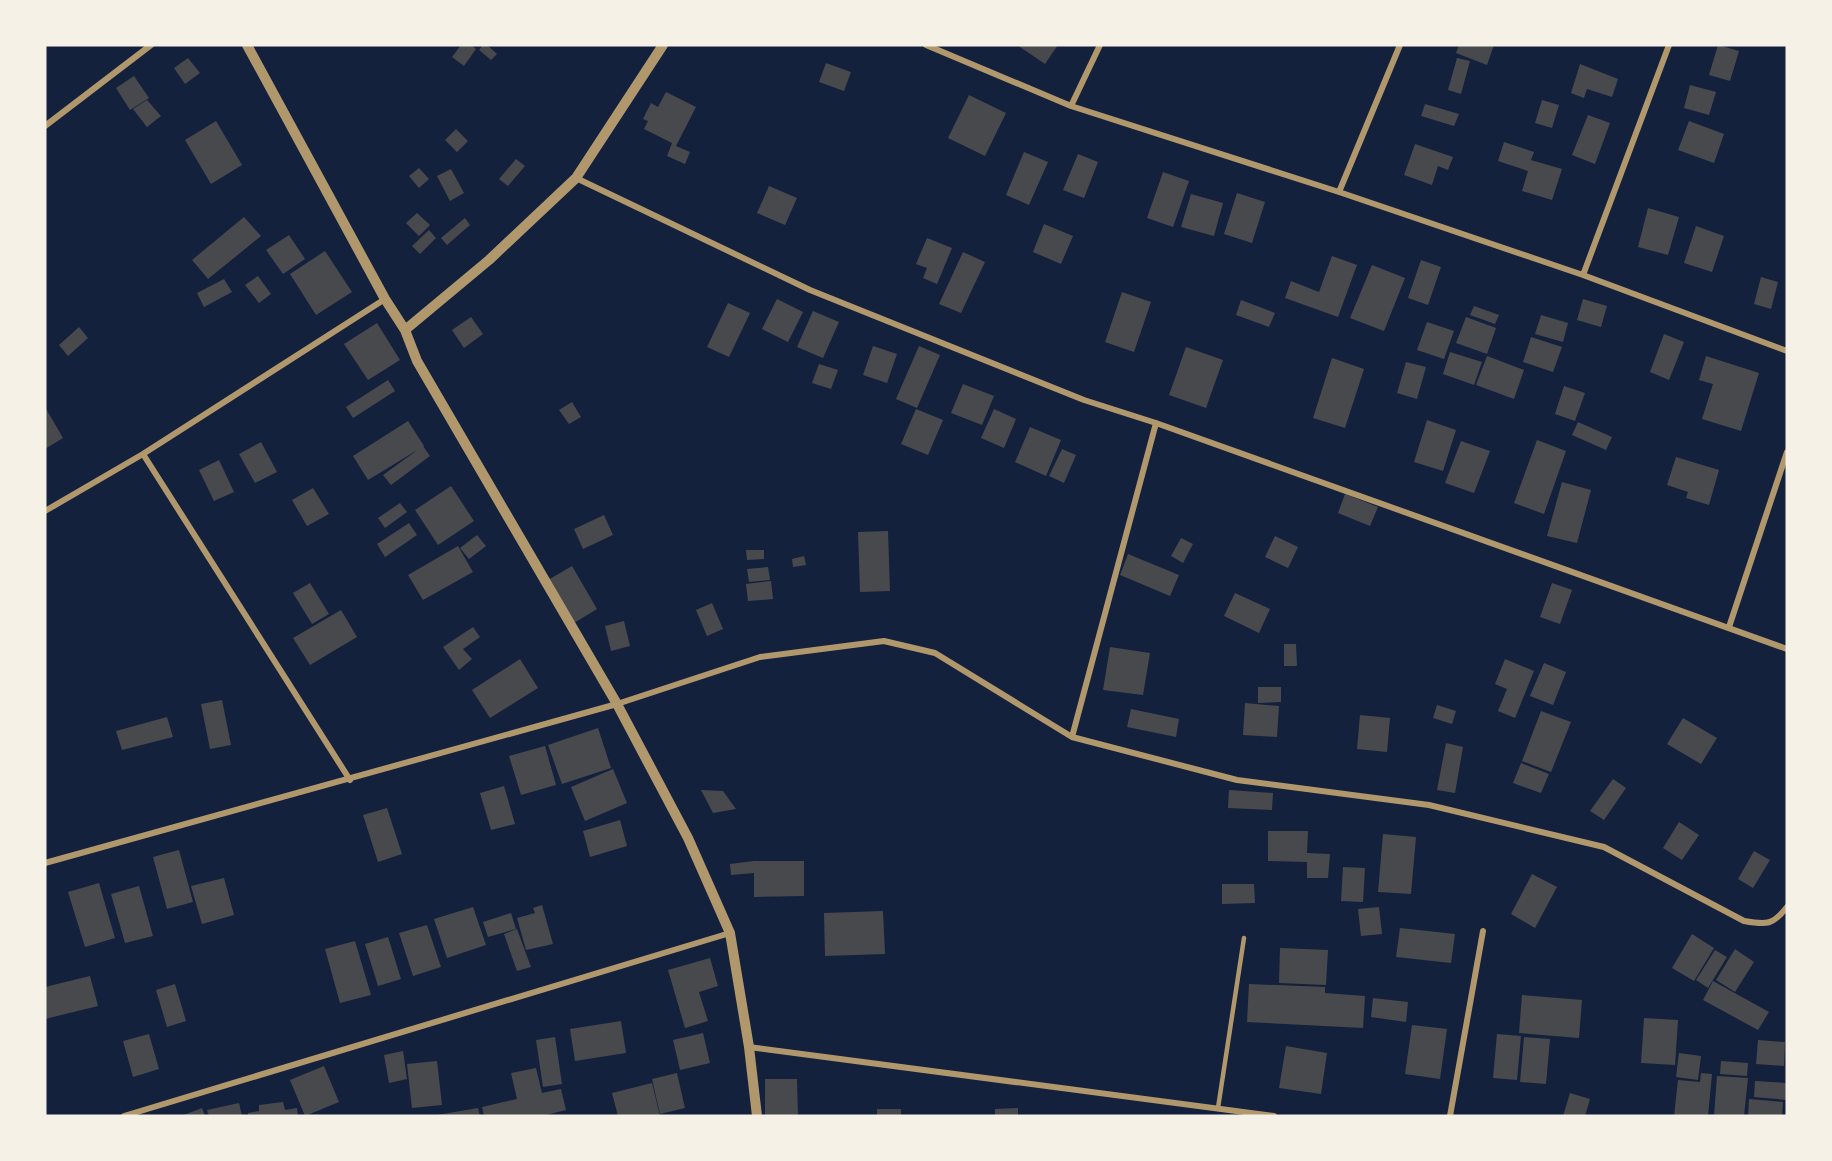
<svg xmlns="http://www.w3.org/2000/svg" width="1832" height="1161" font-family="'Noto Sans',sans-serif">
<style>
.building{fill:#48494c}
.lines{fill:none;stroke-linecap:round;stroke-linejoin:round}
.service{stroke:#b1986c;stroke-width:4.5}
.minor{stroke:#b1986c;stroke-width:6}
.tertiary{stroke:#b1986c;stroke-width:10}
</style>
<rect width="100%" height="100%" fill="#14213d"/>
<path class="building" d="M461,45h10l5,4 -12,17 -12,-9z
M483,45h4l10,9 -6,6 -12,-10z
M1017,45h41l-13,19z
M1459,45h35l-7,20 -31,-12z
M1718,45l21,6 -9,30 -21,-6z
M188,58l12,15 -15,11 -11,-16z
M1457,58l13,3 -9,33 -13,-4z
M826,63l25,9 -7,19 -25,-9z
M1580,64l38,15 -6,18 -25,-8 -3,9 -13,-5z
M134,76l15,22 -19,12 -14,-22z
M1690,85l26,7 -7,23 -25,-7z
M666,92l30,15 -20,39 14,6 -5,12 -18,-8 5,-13 -28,-14 4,-8 -5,-2 8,-16 7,4z
M969,95l37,18 -21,43 -37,-18z
M147,100l14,16 -14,11 -14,-18z
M1542,100l17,5 -7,23 -17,-5z
M1425,104l34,10 -5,12 -33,-10z
M1588,115l22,8 -15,41 -23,-9z
M216,121l26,44 -31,19 -26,-44z
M1689,121l35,13 -10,29 -36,-13z
M456,129l12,12 -11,11 -12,-12z
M1504,142l30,10 -3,8 31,9 -10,31 -30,-9 6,-20 -30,-10z
M1415,144l38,13 -5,13 -10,-4 -6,19 -28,-10z
M1024,152l24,10 -19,43 -23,-10z
M1078,154l20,8 -14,36 -21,-8z
M516,159l9,7 -17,20 -9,-7z
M419,168l10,11 -10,9 -10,-12z
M451,169l13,24 -14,8 -13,-25z
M1163,172l26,9 -16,46 -26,-9z
M769,186l28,12 -12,27 -28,-12z
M1237,193l28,9 -13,41 -28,-9z
M1191,194l32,9 -9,33 -33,-9z
M1648,208l31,9 -11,38 -30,-8z
M417,213l13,12 -11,11 -13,-13z
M244,217l17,19 -53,43 -16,-19z
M465,218l5,7 -23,20 -6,-7z
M1044,224l29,12 -12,28 -28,-12z
M1696,226l28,10 -12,36 -28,-9z
M429,230l7,8 -16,16 -8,-8z
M289,235l16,24 -22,15 -17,-24z
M927,238l25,10 -15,36 -14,-6 4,-10 -11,-4z
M325,251l27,41 -36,23 -26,-41z
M963,252l22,10 -24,51 -22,-9z
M1332,256l25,9 -19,52 -53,-19 6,-17 28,11z
M1421,260l20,7 -13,38 -20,-7z
M1372,265l33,13 -21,53 -34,-13z
M258,276l13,18 -12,9 -14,-18z
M1761,277l17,5 -7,27 -17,-5z
M224,279l8,13 -28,15 -7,-14z
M1122,292l29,10 -17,50 -29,-10z
M777,299l26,13 -15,30 -26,-13z
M1583,299l24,7 -6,21 -24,-7z
M1241,300l34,13 -6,14 -33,-12z
M728,303l22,10 -21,44 -22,-10z
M1474,306l25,9 -4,9 -25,-9z
M813,311l26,11 -16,36 -26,-11z
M1541,315l27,8 -5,19 -28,-8z
M471,317l12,17 -19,14 -12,-18z
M1466,317l30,11 -9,26 -31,-11z
M1427,322l27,9 -10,28 -27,-9z
M377,323l23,37 -32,20 -24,-36z
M79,327l9,11 -20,18 -9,-11z
M1664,334l20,8 -15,38 -19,-8z
M1531,337l31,10 -9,25 -30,-10z
M873,346l24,8 -10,29 -24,-8z
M919,346l21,9 -23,53 -21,-9z
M1186,347l37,13 -17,48 -37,-13z
M1450,352l32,10 -8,23 -31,-11z
M1487,356l37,14 -10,29 -38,-14z
M1706,356l53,17 -18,58 -39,-12 11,-35 -14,-4z
M1332,358l32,11 -19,59 -32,-10z
M1406,362l20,5 -9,32 -20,-6z
M819,364l19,6 -7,19 -19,-6z
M388,380l7,11 -42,27 -7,-11z
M963,384l31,12 -12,29 -31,-12z
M1564,386l21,7 -10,28 -20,-7z
M572,402l9,15 -12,7 -10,-14z
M45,407l18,31 -18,11z
M916,409l27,11 -15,35 -27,-11z
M994,409l22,10 -12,29 -23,-10z
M1427,420l29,10 -13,41 -29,-9z
M408,421l16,25 -56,34 -15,-24z
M1578,422l34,15 -6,13 -34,-15z
M1030,427l31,13 -15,36 -31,-14z
M1537,440l29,11 -22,63 -30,-11z
M1461,441l29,10 -16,42 -29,-10z
M261,442l16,30 -22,11 -16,-29z
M423,446l7,10 -39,29 -8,-10z
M1062,449l14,6 -12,28 -15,-7z
M1676,457l43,13 -10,35 -23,-7 2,-6 -21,-7z
M219,460l15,32 -20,9 -15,-31z
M1562,482l29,8 -14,53 -30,-7z
M451,486l23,35 -36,24 -23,-35z
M313,488l16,26 -22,12 -15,-26z
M1345,494l33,13 -8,19 -32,-13z
M400,503l7,9 -22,16 -7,-10z
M604,515l9,20 -30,14 -9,-20z
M409,523l8,12 -32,22 -8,-13z
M888,531l2,60 -30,1 -2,-60z
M477,535l9,11 -17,13 -9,-11z
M1275,536l23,11 -10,21 -23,-11z
M1181,538l12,6 -10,19 -12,-7z
M458,546l15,26 -50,28 -15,-25z
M746,550h18v9l-17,1z
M1128,554l51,21 -9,21 -50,-21z
M804,556l2,9 -13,2 -1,-8z
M572,566l25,43 -23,14 -26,-43z
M768,567l2,13 -21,2 -2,-13z
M771,581l2,18 -25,2 -2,-17z
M310,583l19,31 -17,10 -19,-31z
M1552,583l20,7 -12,34 -20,-7z
M1235,593l35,16 -11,24 -35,-17z
M712,603l11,26 -16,7 -11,-26z
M341,610l16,27 -47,28 -17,-27z
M624,621l6,25 -19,5 -6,-25z
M473,627l7,10 -17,12 9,10 -13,11 -16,-23z
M1284,644h12l1,22h-13z
M1110,647l40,6 -7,42 -40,-5z
M520,659l18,29 -48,30 -18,-28z
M1505,659l29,12 -19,47 -17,-7 9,-22 -12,-5z
M1544,663l22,9 -13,33 -23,-9z
M1258,687h23v15l-23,1z
M222,700l9,45 -21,4 -9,-45z
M1245,703l34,3 -2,31 -34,-2z
M1437,705l19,6 -4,13 -19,-6z
M1131,709l48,10 -3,18 -49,-10z
M1541,711l30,11 -20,50 -29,-11z
M1360,715l30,3 -3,34 -30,-3z
M167,717l6,20 -51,13 -6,-19z
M1683,718l34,20 -16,26 -34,-20z
M598,728l13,40 -49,16 -14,-39z
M1446,743l17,4 -8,46 -18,-3z
M545,746l11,39 -35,10 -12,-39z
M1521,763l28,11 -8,19 -28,-10z
M613,769l14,34 -42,18 -14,-34z
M1613,779l13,9 -22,32 -14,-9z
M504,786l11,38 -24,6 -11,-37z
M701,790l22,1 13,18 -23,4z
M1229,790l44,3 -1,17 -44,-2z
M387,808l15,46 -24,8 -15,-47z
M620,820l7,26 -37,11 -7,-26z
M1679,822l20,13 -17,25 -19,-12z
M1268,831h40l-1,22 23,1 -2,24h-21v-16l-39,-1z
M1383,834l33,3 -5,57 -33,-2z
M179,850l14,52 -26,7 -14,-52z
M1754,851l16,9 -17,28 -15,-9z
M754,861h50v35l-50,1v-24l-23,2 -1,-11z
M1343,867l22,1 -2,34 -22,-1z
M1532,874l25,13 -22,41 -24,-14z
M224,878l10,37 -32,9 -11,-38z
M99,883l16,55 -30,9 -17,-55z
M1222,884h32l1,19 -33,1z
M139,886l14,50 -28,7 -14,-49z
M542,905l11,39 -27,6 -9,-32 18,-5 -2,-5z
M473,907l13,38 -39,13 -13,-39z
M1379,907l3,27 -21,2 -3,-27z
M883,911l2,43 -60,2 -1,-43z
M511,913l5,16 -28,8 -5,-15z
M427,925l14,42 -28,9 -14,-43z
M1400,928l55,6 -4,29 -55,-6z
M517,929l14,38 -14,4 -13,-37z
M1692,934l22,14 -20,33 -22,-13z
M388,937l13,42 -23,7 -13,-42z
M355,941l16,54 -31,8 -15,-54z
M1280,948l48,2 -2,35 -47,-2z
M1735,949l19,13 -19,30 -19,-12z
M1715,950l12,7 -19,31 -12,-8z
M710,958l8,28 -19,6 9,29 -23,7 -17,-58z
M90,976l8,30 -53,13v-32z
M1713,981l56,31 -11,18 -55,-30z
M175,984l11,37 -19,6 -11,-37z
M1249,984l76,3v6l40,3 -2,32 -116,-6z
M1522,995l60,5 -3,38 -60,-5z
M1373,998l35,4 -2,20 -35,-5z
M1644,1018l34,2 -3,45 -34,-2z
M621,1021l5,32 -51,8 -5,-32z
M1412,1025l35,4 -7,50 -35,-5z
M703,1033l7,30 -30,7 -7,-30z
M149,1034l10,35 -26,8 -10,-36z
M1497,1034l24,2 -4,44 -24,-2z
M555,1037l7,47 -19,3 -7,-47z
M1524,1037l26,2 -4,45 -26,-2z
M1758,1040l27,2 -1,24 -28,-2z
M1286,1046l41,7 -6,41 -42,-6z
M403,1051l4,28 -18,4 -5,-28z
M1679,1053l22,3 -3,24 -22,-3z
M437,1061l5,44 -30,3 -5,-44z
M1721,1061l27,2 -1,13 -27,-2z
M324,1066l15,36 -34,14 -15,-36z
M536,1068l6,25 19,-4 5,21 -24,6h-58l-2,-9 35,-8 -6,-26z
M677,1073l8,35 -25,6 -8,-35z
M1701,1073l11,1 -4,42h-34l4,-36 22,2z
M1717,1076l31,2 -4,38h-30z
M765,1079h32l1,37h-33z
M1755,1081l32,2v17l-33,-3z
M652,1083l8,33h-42l-6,-23z
M1570,1093l20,6 -5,17h-22z
M1749,1099l34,3 -1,14h-34z
M283,1102l2,8 12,-2 1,8h-50v-3l11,-2v-6z
M239,1103l3,13h-33l-2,-6z
M202,1108l3,8h-24z
M478,1108l2,8h-42l-1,-1z
M1018,1108v8h-23v-7z
M877,1109h24v7h-24z"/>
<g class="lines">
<path class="service" d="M1218,1108l26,-170"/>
<path class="minor" d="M926,45l145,61 268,86 244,83 204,76
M1071,106l29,-61
M45,126l106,-81
M576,178l234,112 274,110 72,23 631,226
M1339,192l61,-147
M1583,275l86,-230
M143,454l207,326
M45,511l98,-57 242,-155
M1729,627l58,-175
M1072,737l84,-314
M45,863l572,-159 143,-47 124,-16 51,12 137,84 165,43 192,25 175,42 140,74c23,4 29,4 43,-14
M749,1047l525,69
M124,1116l606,-183
M1450,1116l33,-185"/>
<path class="tertiary" d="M247,45l138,254 20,31 12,31 200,343 71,134 42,95 19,114 8,69
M405,330l84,-70 87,-82 87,-133"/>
</g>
<rect width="1832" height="1161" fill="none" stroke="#f6f1e7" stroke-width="93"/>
</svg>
